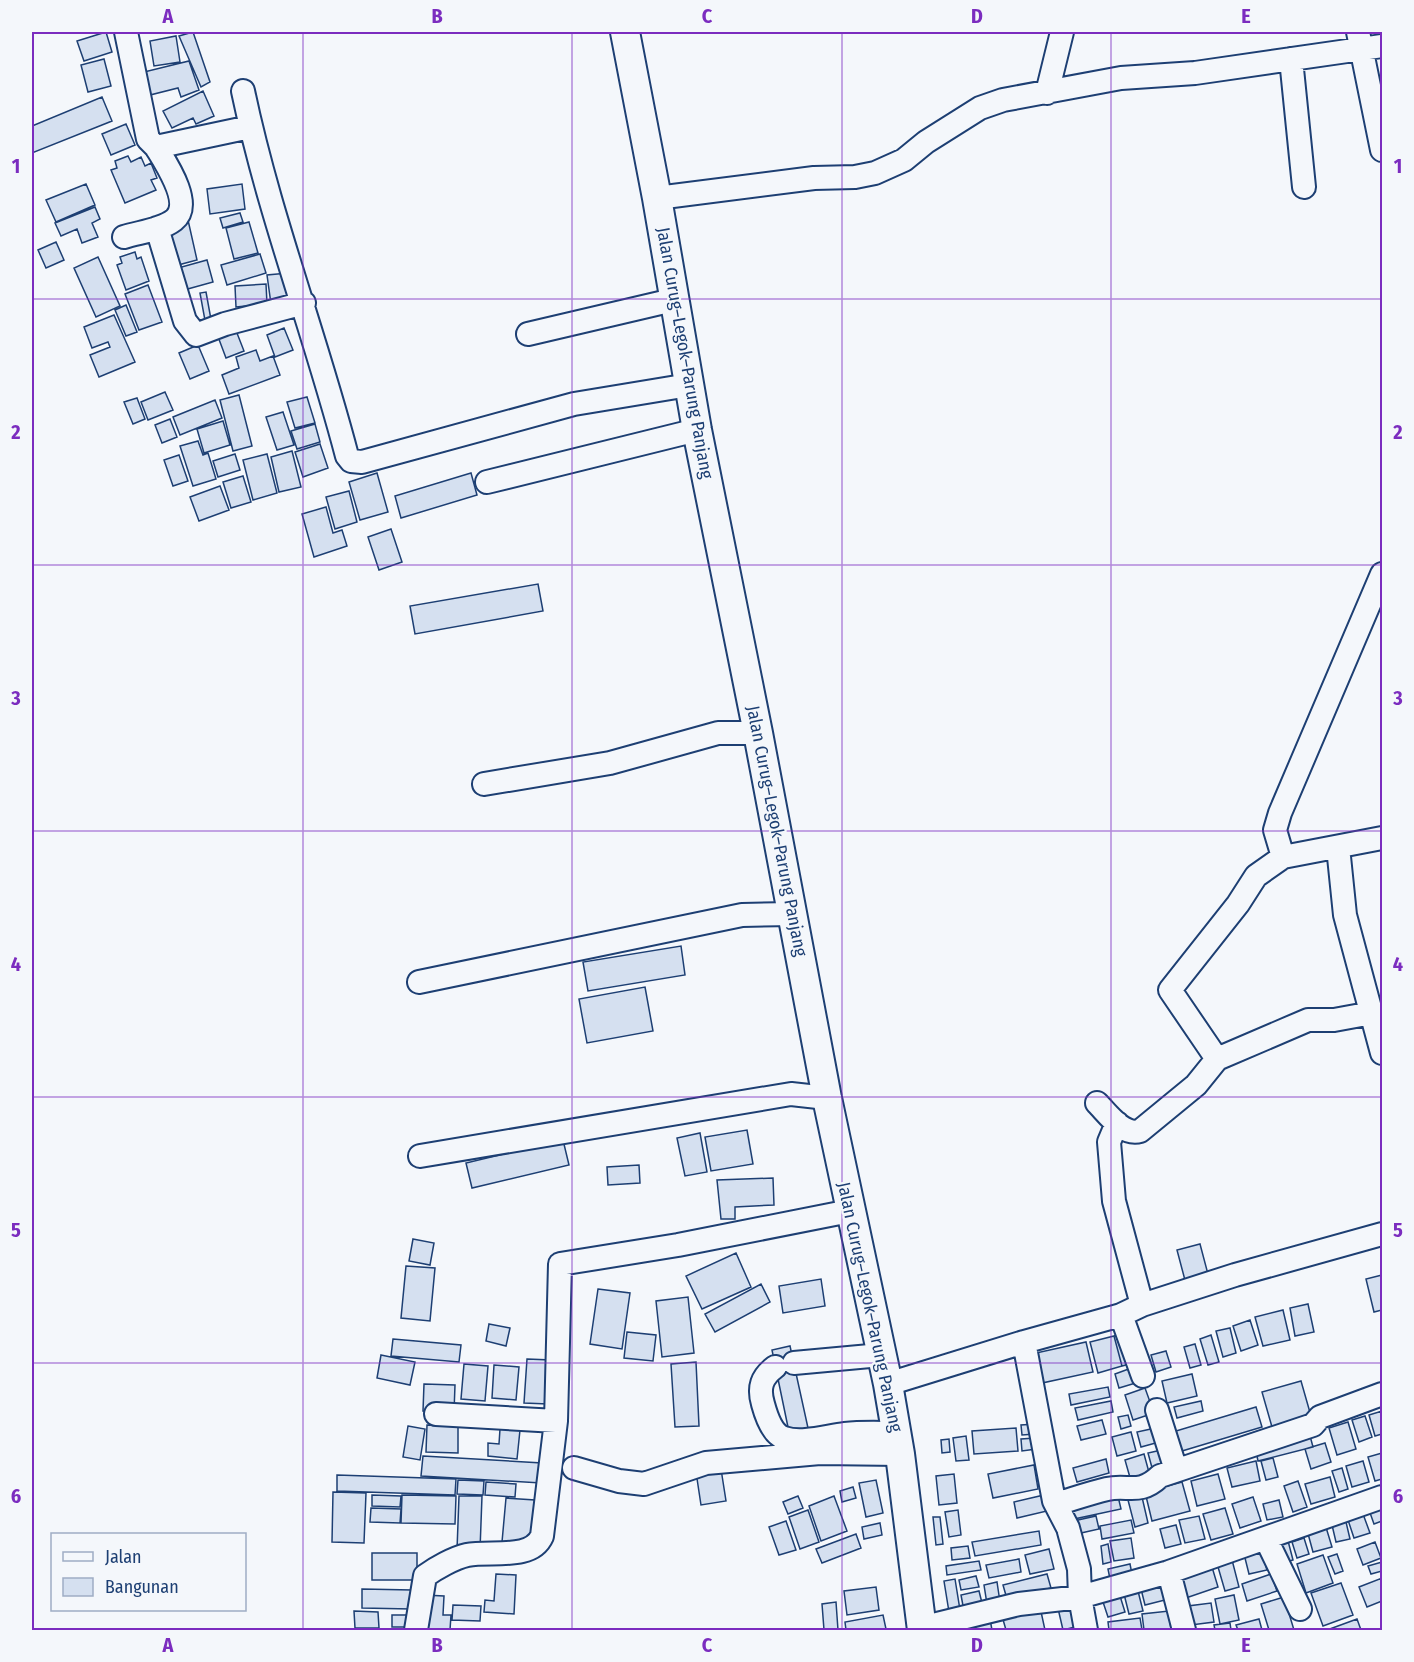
<svg xmlns="http://www.w3.org/2000/svg" width="1414" height="1662" font-family="'Fira Sans Condensed',sans-serif">
<style>
.building{fill:#d5e0f0;stroke:#1d3f73;stroke-width:1.5}
.lines{fill:none;stroke-linecap:round;stroke-linejoin:round}
.minor-casing{stroke:#1d3f73;stroke-width:26}
.major-casing{stroke:#1d3f73;stroke-width:32}
.minor{stroke:#f4f7fb;stroke-width:22}
.major{stroke:#f4f7fb;stroke-width:28}
.grid{fill:none;stroke:#7b2cbf;stroke-width:1.5;stroke-opacity:0.55}
.labels{text-anchor:middle;dominant-baseline:central;stroke-width:4.5;stroke-linejoin:round;paint-order:stroke}
.street-label{font-size:18px;fill:#1d3f73;stroke:#f4f7fb}
.neatline{fill:none;stroke:#7b2cbf;stroke-width:2}
.grid-label{font-size:20px;text-anchor:middle;font-weight:bold;fill:#7b2cbf}
</style>
<rect width="100%" height="100%" fill="#f4f7fb"/>
<path class="building" d="M106,32l6,20 -28,9 -7,-20z
M193,32l17,50 -9,5 -22,-51z
M176,36l4,26 -26,4 -4,-25z
M104,59l7,27 -23,6 -7,-27z
M189,61l10,29 -18,7 -3,-9 -28,7 -6,-23z
M203,91l11,25 -18,8 -3,-6 -21,10 -9,-17z
M102,97l10,24 -80,32v-27z
M126,124l9,21 -24,10 -9,-21z
M128,156l3,6 10,-5 4,9 6,-3 6,15 -6,2 5,10 -31,13 -14,-33 6,-2 -2,-7z
M86,184l9,21 -39,17 -10,-22z
M242,184l3,25 -35,5 -3,-25z
M95,207l5,12 -8,4 6,14 -16,6 -5,-14 -16,7 -6,-13z
M240,213l3,9 -20,6 -3,-10z
M188,220l9,40 -19,5 -10,-40z
M249,222l9,31 -24,6 -8,-31z
M56,242l8,18 -18,8 -8,-18z
M135,252l2,7 4,-2 8,24 -23,9 -9,-25 5,-2 -2,-6z
M260,254l6,19 -39,12 -6,-20z
M98,257l22,49 -24,11 -22,-49z
M207,260l6,22 -29,8 -6,-22z
M288,273l4,29 -21,2 -4,-29z
M266,284l1,20 -31,3 -1,-21z
M148,285l14,37 -23,8 -14,-36z
M206,292l6,33 -6,1 -6,-33z
M126,305l11,27 -11,4 -11,-26z
M114,315l21,47 -36,15 -9,-22 20,-8 -2,-5 -16,6 -8,-21z
M235,328l9,23 -18,7 -9,-24z
M284,328l9,22 -18,7 -8,-22z
M198,345l11,26 -19,8 -11,-26z
M256,350l4,11 13,-5 7,19 -51,19 -7,-19 17,-7 -3,-11z
M165,392l8,18 -25,10 -7,-18z
M239,395l13,51 -19,5 -13,-51z
M307,397l8,26 -20,5 -8,-26z
M137,398l8,21 -12,5 -9,-22z
M215,400l7,18 -42,17 -7,-18z
M283,412l11,33 -17,5 -11,-33z
M170,419l7,18 -15,6 -7,-18z
M223,421l7,24 -26,8 -7,-24z
M315,424l5,18 -23,7 -6,-18z
M198,441l5,14 5,-2 8,26 -23,7 -13,-40z
M320,444l8,24 -25,9 -8,-25z
M292,451l9,36 -22,5 -8,-35z
M235,454l5,16 -22,7 -5,-16z
M267,454l10,39 -24,7 -10,-40z
M179,455l9,26 -15,5 -9,-26z
M377,473l11,39 -28,8 -11,-38z
M471,473l6,22 -76,23 -6,-22z
M243,476l8,26 -20,6 -8,-26z
M220,486l9,24 -30,11 -9,-24z
M349,491l8,31 -22,7 -9,-32z
M326,507l7,26 9,-3 5,16 -33,11 -12,-43z
M391,529l11,33 -23,8 -11,-33z
M538,584l5,27 -128,23 -5,-28z
M681,946l4,29 -97,16 -5,-29z
M645,987l8,44 -66,12 -8,-44z
M747,1130l6,34 -42,7 -6,-34z
M700,1133l7,39 -22,4 -8,-38z
M563,1140l6,25 -97,23 -6,-25z
M639,1165l1,18 -32,2 -1,-18z
M773,1178l1,27 -39,2v12h-14l-4,-39z
M413,1239l21,4 -4,22 -21,-4z
M1200,1244l9,34 -23,6 -9,-34z
M736,1253l15,34 -49,22 -16,-33z
M406,1266l29,2 -5,53 -29,-3z
M1382,1275v35l-8,2 -8,-33z
M821,1279l4,27 -42,7 -4,-27z
M761,1284l9,18 -55,30 -10,-18z
M598,1289l32,4 -8,56 -32,-5z
M688,1297l6,56 -32,4 -6,-56z
M1308,1304l6,28 -19,4 -5,-28z
M1283,1310l7,30 -27,6 -8,-29z
M1250,1320l8,25 -17,6 -8,-25z
M489,1324l21,4 -4,18 -20,-5z
M1230,1328l6,25 -13,4 -7,-26z
M627,1332l29,3 -3,26 -29,-3z
M1125,1332l8,31 -11,3 -8,-30z
M1211,1335l8,27 -11,3 -8,-26z
M1114,1336l8,30 -24,7 -8,-31z
M393,1339l68,6 -2,17 -68,-6z
M1086,1342l7,30 -51,11 -6,-30z
M1195,1344l6,21 -11,3 -6,-21z
M790,1346l18,82 -19,4 -17,-82z
M1166,1351l5,16 -15,5 -5,-17z
M381,1355l34,7 -5,23 -33,-7z
M527,1359l24,1 -3,44 -24,-1z
M696,1362l3,64 -24,1 -4,-63z
M464,1364l24,2 -3,35 -24,-2z
M494,1365l25,2 -3,33 -24,-2z
M1134,1367l5,15 -20,6 -4,-14z
M1192,1374l5,22 -30,7 -5,-22z
M1301,1381l10,35 -39,11 -10,-35z
M424,1384l31,1 -1,27 -31,-1z
M1108,1387l2,10 -39,8 -2,-11z
M1145,1388l9,25 -21,7 -8,-25z
M1111,1401l2,11 -35,8 -3,-12z
M1201,1401l2,10 -26,7 -3,-11z
M1256,1407l6,20 -80,24 -6,-20z
M1382,1411v23l-7,2 -6,-21z
M1128,1415l3,11 -10,3 -3,-12z
M1365,1416l7,21 -13,5 -7,-22z
M1102,1420l4,14 -25,6 -4,-14z
M1348,1422l8,27 -19,6 -8,-27z
M1035,1424v10l-13,1 -1,-10z
M427,1425l31,1v27l-32,-1z
M408,1426l17,3 -5,31 -17,-3z
M1160,1427l3,14 -22,6 -4,-15z
M1016,1428l2,23 -44,3 -2,-23z
M500,1429l20,1 -3,29 -29,-3v-13l11,1z
M1131,1432l5,19 -19,5 -5,-19z
M1309,1432l4,15 -55,14 -3,-15z
M966,1436l3,24 -13,1 -3,-23z
M1035,1438l1,11 -14,2 -1,-12z
M949,1439l1,13 -8,1 -1,-13z
M1325,1443l6,19 -20,7 -6,-20z
M1166,1449l5,21 -17,5 -6,-22z
M1382,1453v26l-7,2 -7,-24z
M1144,1454l6,22 -19,5 -6,-21z
M423,1456l119,7 -1,20 -120,-7z
M1273,1458l5,19 -12,3 -5,-19z
M1106,1459l3,14 -32,9 -4,-14z
M1256,1461l4,20 -28,6 -5,-19z
M1363,1461l6,21 -17,5 -6,-21z
M1034,1465l4,24 -45,9 -5,-24z
M1342,1468l6,21 -9,3 -7,-21z
M721,1469l5,32 -25,4 -5,-33z
M954,1474l3,29 -18,2 -3,-29z
M1218,1474l7,25 -28,7 -6,-25z
M337,1475l119,4 -1,16 -118,-4z
M1330,1477l5,20 -24,7 -6,-20z
M458,1480l26,1 -1,14 -26,-1z
M876,1480l7,33 -17,4 -7,-34z
M1298,1481l9,26 -14,5 -9,-26z
M486,1482l30,2 -1,13 -30,-2z
M1182,1482l8,29 -38,10 -7,-29z
M853,1487l3,11 -14,4 -2,-11z
M333,1492l33,1 -2,50 -32,-1z
M1117,1492l4,17 -47,10 -4,-17z
M372,1495l29,1 -1,11 -28,-1z
M402,1495l54,1 -1,28 -54,-1z
M1044,1495l3,16 -30,7 -3,-16z
M459,1496h23l-2,54h-23z
M798,1496l5,12 -15,6 -5,-12z
M834,1496l13,35 -26,10 -12,-35z
M1142,1497l6,26 -13,4 -7,-27z
M1253,1497l8,24 -21,7 -8,-24z
M506,1498l29,2 -4,44 -29,-2z
M1279,1500l4,17 -16,3 -4,-16z
M1382,1505v16l-8,3 -5,-14z
M371,1508l30,1 -1,14 -30,-1z
M1225,1508l8,26 -22,6 -8,-26z
M808,1510l11,32 -19,7 -11,-32z
M958,1510l3,25 -12,2 -4,-25z
M1363,1514l7,19 -16,5 -6,-18z
M1096,1516l3,13 -27,6 -3,-13z
M1199,1516l6,23 -20,4 -6,-23z
M933,1517h7l3,27 -7,1z
M1131,1520l3,13 -32,6 -2,-13z
M786,1521l10,29 -17,5 -10,-28z
M1346,1522l4,17 -14,3 -4,-17z
M880,1523l2,12 -18,4 -2,-12z
M1325,1524l7,23 -19,5 -6,-22z
M1176,1525l5,19 -16,4 -5,-19z
M1039,1531l2,14 -66,11 -3,-14z
M856,1534l5,14 -39,15 -6,-14z
M1287,1537l6,23 -11,3 -6,-23z
M1131,1538l3,20 -20,3 -4,-20z
M1304,1538l5,16 -12,4 -5,-16z
M1375,1542l6,16 -18,7 -6,-16z
M1108,1544l3,18 -8,2 -2,-18z
M1260,1545l7,25 -18,4 -6,-24z
M968,1546l2,12 -18,2 -1,-12z
M1049,1549l5,20 -24,5 -5,-19z
M372,1553h45v27h-45z
M1337,1554l6,17 -8,3 -7,-17z
M1323,1555l10,28 -27,10 -9,-29z
M1231,1556l8,31 -14,4 -9,-31z
M1019,1559l2,13 -32,6 -3,-13z
M979,1561l2,9 -34,5 -1,-9z
M1382,1562v9l-11,3 -3,-8z
M1130,1564l2,10 -22,5 -2,-10z
M1212,1567l6,20 -38,13 -6,-20z
M496,1574l20,1 -2,39 -30,-2 1,-12 9,1z
M1047,1574l4,14 -44,11 -4,-14z
M1271,1574l6,17 -30,10 -5,-17z
M976,1576l3,11 -18,3 -2,-10z
M1159,1576l6,24 -20,5 -6,-24z
M1382,1578v23l-15,6 -8,-20z
M955,1579l5,31 -11,2 -5,-31z
M997,1582l3,20 -13,2 -3,-19z
M1136,1583l7,28 -14,3 -7,-28z
M1341,1583l12,32 -30,11 -12,-33z
M876,1587l3,23 -32,5 -3,-24z
M362,1589l50,1 -1,19 -49,-1z
M979,1591l4,16 -19,4 -3,-16z
M424,1595l20,1 -1,19h8l-1,15h-29z
M1234,1595l5,25 -19,4 -5,-25z
M1120,1596l5,16 -17,5 -5,-15z
M1284,1597l10,33h-25l-8,-26z
M1069,1600l6,27 -12,3 -6,-26z
M836,1602l2,28h-14l-2,-26z
M1211,1603l3,19 -23,3 -3,-19z
M453,1605l28,1 -1,15 -28,-1z
M1040,1607l5,23h-39l-4,-14z
M354,1611l24,1 1,16h-24z
M1169,1611l2,19h-27l-2,-16z
M392,1615h23v12h-23z
M883,1615l3,14 -40,1 -1,-8z
M1140,1618l2,12h-33l-1,-8z
M990,1619l2,11h-30l-1,-4z
M1259,1619l3,11h-24l-2,-5z
M1357,1619l4,11h-34z
M1230,1623l1,7h-16l-1,-5z"/>
<g class="lines">
<defs>
<path id="minor" d="M126,32l22,107 8,8 94,-20
M1358,32l24,118
M1291,59l13,128
M243,91c26,124 72,242 104,365l4,5 11,1 212,-58 115,-19
M1047,93l15,-61
M657,198l157,-20 41,-1 20,-4 29,-13 22,-18 54,-34 23,-8 118,-22 74,-5 187,-27
M157,228l28,93 11,14 29,-11 79,-21
M124,237c16,-5 37,-7 50,-17 20,-16 -9,-58 -18,-73
M528,334l145,-34
M487,482l210,-52
M484,784l126,-21 108,-30h40
M1338,847l7,68 37,138
M1283,857l-8,-27 5,-17 102,-239
M419,982l323,-67 51,-1
M1217,1059l-47,-69 68,-86 18,-28 27,-19 99,-19
M1097,1103c11,11 26,33 43,28l56,-46 21,-26 91,-39h26l38,-7
M1117,1123l-8,19 5,59 28,104
M420,1156l371,-62 36,4
M1121,1315l22,61
M1024,1342l30,159 14,27 11,41 1,28 6,33
M794,1363l87,-8
M775,1367c-13,10 -17,20 -12,37 3,11 9,30 21,34 18,6 43,-2 61,-4 17,-2 34,-1 51,-1
M888,1384l136,-42 97,-27 21,-10 93,-30 147,-41
M1157,1410l19,60
M436,1414l120,7
M574,1468l45,13 25,3 62,-21 114,-10 80,1
M1056,1504c17,-5 34,-11 51,-15 21,-5 32,7 53,-13l153,-51 7,-8 62,-23
M1266,1539l34,70
M1169,1572l15,58
M921,1628l98,-24 61,-7 89,-25 213,-75
M416,1630l9,-54c11,-8 29,-18 42,-21 23,-5 64,6 75,-19l14,-115 4,-157 118,-19 172,-34"/>
<path id="major" d="M625,32l32,166 40,232 61,303 69,365 61,286 12,70 22,176"/>
</defs>
<use href="#minor" class="minor-casing"/>
<use href="#major" class="major-casing"/>
<use href="#minor" class="minor"/>
<use href="#major" class="major"/>
</g>
<path class="grid" d="M303,32v1598M572,32v1598M842,32v1598M1111,32v1598M32,299h1350M32,565h1350M32,831h1350M32,1097h1350M32,1363h1350"/>
<g class="labels">
<g class="street-label">
<text transform="translate(685 353) rotate(80)">Jalan Curug–Legok–Parung Panjang</text>
<text transform="translate(777 831) rotate(79)">Jalan Curug–Legok–Parung Panjang</text>
<text transform="translate(870 1307) rotate(78)">Jalan Curug–Legok–Parung Panjang</text>
</g>
</g>
<rect width="1414" height="1662" fill="none" stroke="#f4f7fb" stroke-width="66"/>
<rect x="51" y="1533" width="195" height="78" fill="#f4f7fb" stroke="#9eadc5" stroke-width="1.5"/>
<rect x="63" y="1552" width="30" height="9" fill="#f4f7fb" stroke="#9eadc5" stroke-width="1.5"/>
<text x="105" y="1563" font-size="18" fill="#1d3f73">Jalan</text>
<rect x="63" y="1578" width="30" height="18" fill="#d5e0f0" stroke="#9eadc5" stroke-width="1.5"/>
<text x="105" y="1593" font-size="18" fill="#1d3f73">Bangunan</text>
<rect x="33" y="33" width="1348" height="1596" class="neatline"/>
<g class="grid-label">
<text x="168" y="23">A</text>
<text x="437" y="23">B</text>
<text x="707" y="23">C</text>
<text x="977" y="23">D</text>
<text x="1246" y="23">E</text>
<text x="16" y="173">1</text>
<text x="1398" y="173">1</text>
<text x="16" y="439">2</text>
<text x="1398" y="439">2</text>
<text x="16" y="705">3</text>
<text x="1398" y="705">3</text>
<text x="16" y="971">4</text>
<text x="1398" y="971">4</text>
<text x="16" y="1237">5</text>
<text x="1398" y="1237">5</text>
<text x="16" y="1503">6</text>
<text x="1398" y="1503">6</text>
<text x="168" y="1652">A</text>
<text x="437" y="1652">B</text>
<text x="707" y="1652">C</text>
<text x="977" y="1652">D</text>
<text x="1246" y="1652">E</text>
</g>
</svg>
